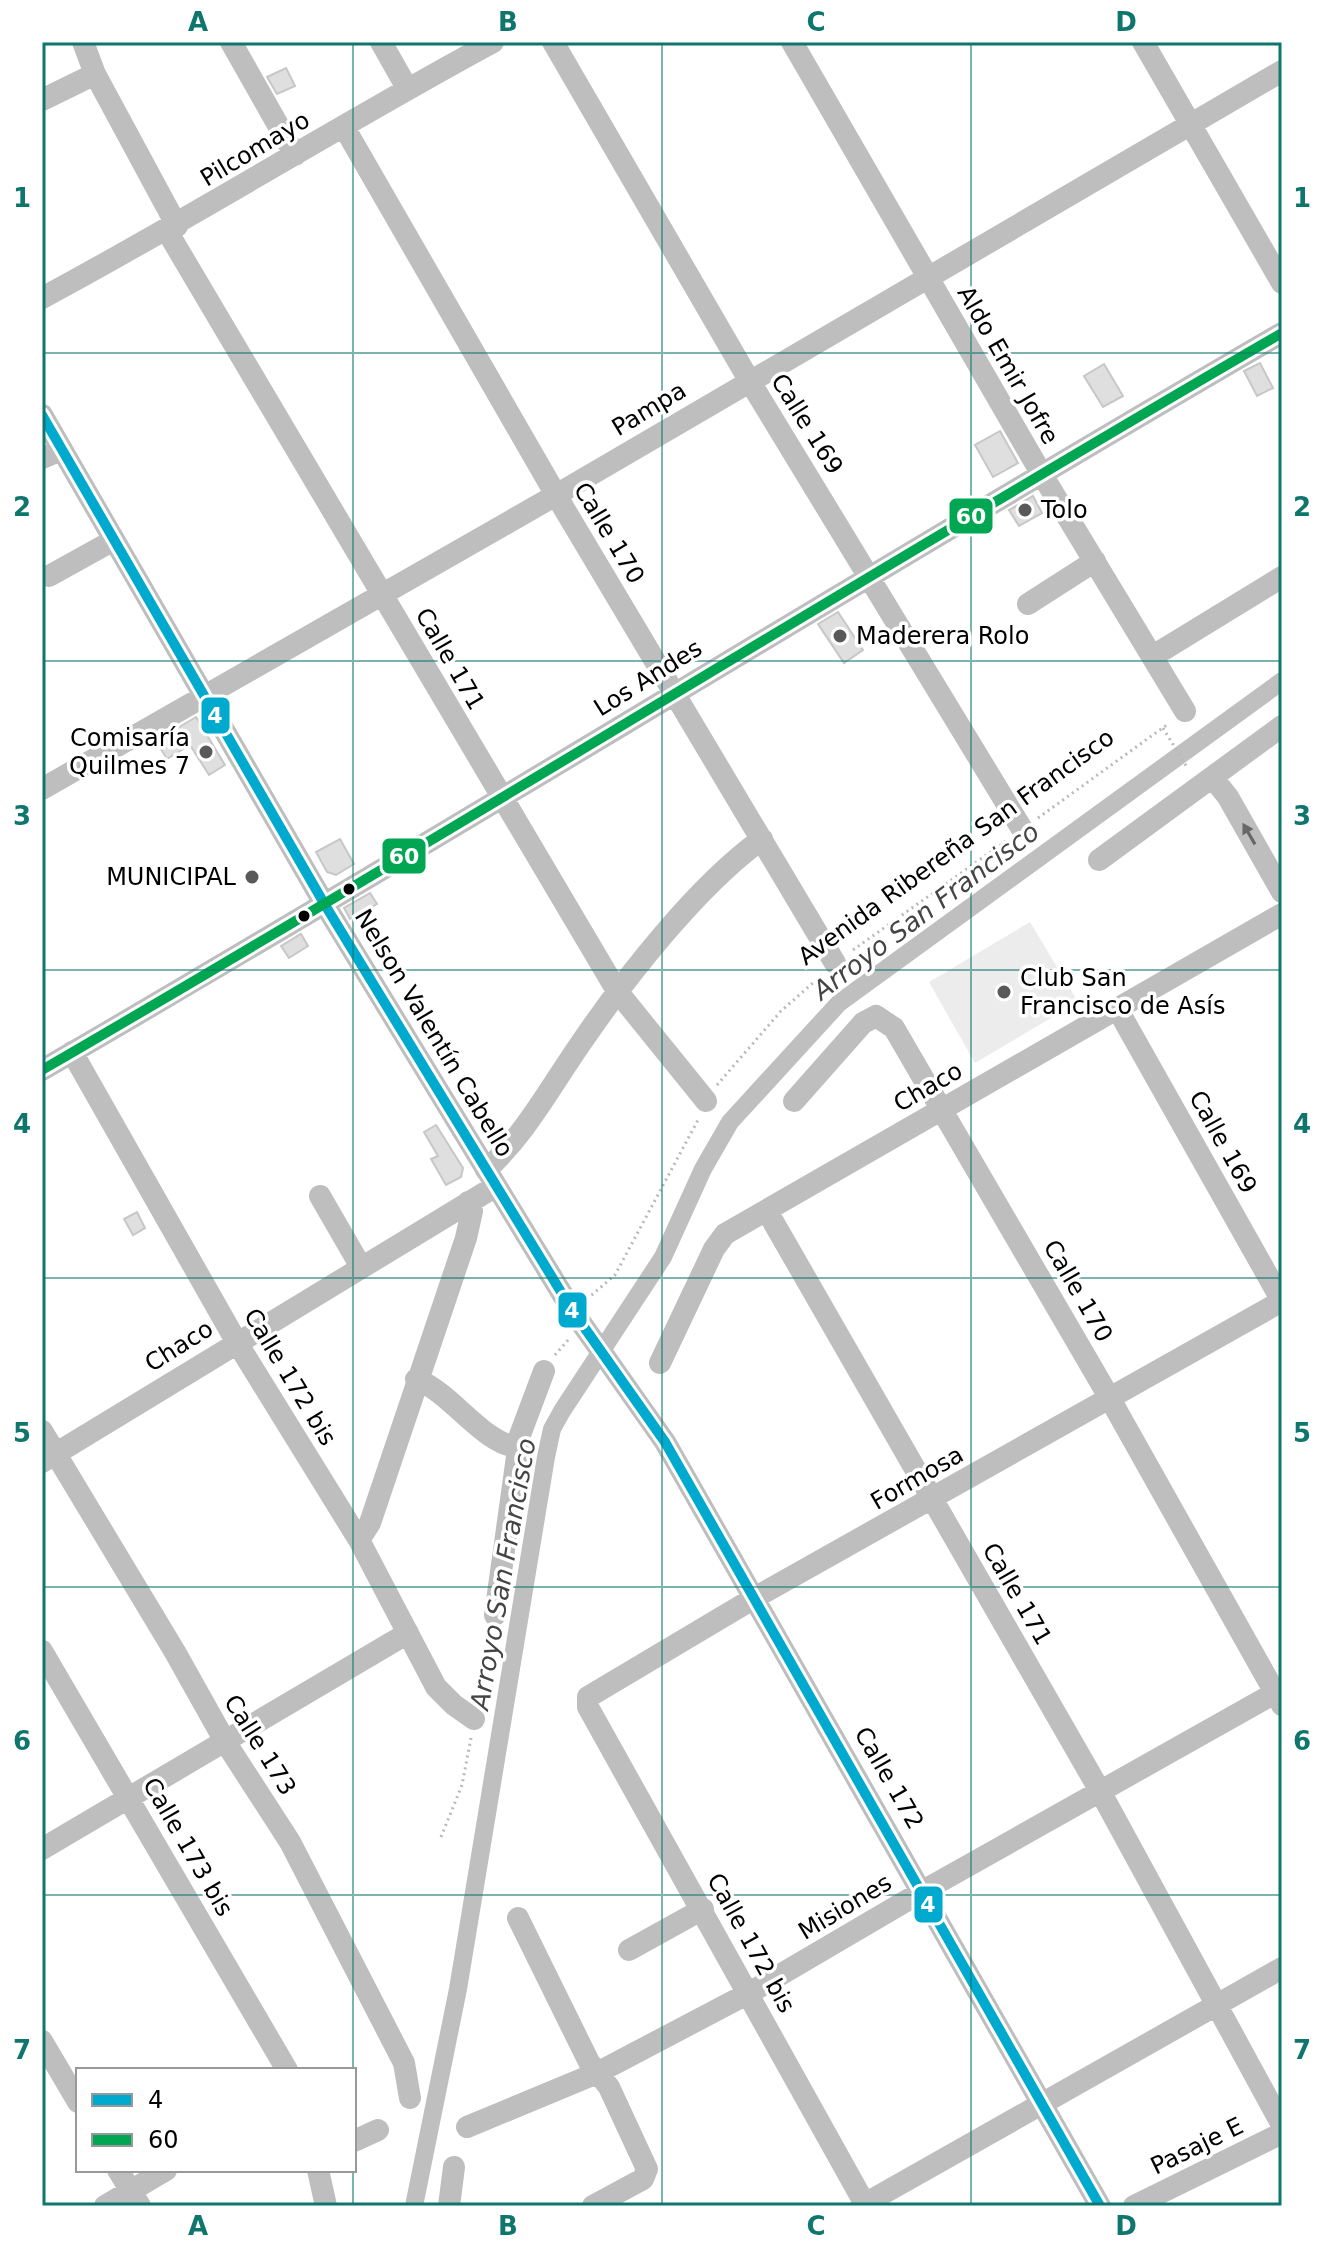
<svg xmlns="http://www.w3.org/2000/svg" width="1324" height="2248" font-family="'DejaVu Sans',sans-serif">
<style>
.green{fill:#ececec}
.lines{fill:none;stroke-linecap:round;stroke-linejoin:round}
.canal{stroke:#bfbfbf;stroke-width:18}
.building{fill:#dfdfdf;stroke:#c7c7c7;stroke-width:2}
.path{stroke:#b9b9b9;stroke-width:3;stroke-dasharray:2 4;stroke-linecap:butt}
.minor{stroke:#bebebe;stroke-width:22}
.bus-1-casing{stroke:#fff;stroke-width:16}
.bus-2-casing{stroke:#fff;stroke-width:16}
.bus-1{stroke:#00a9ce;stroke-width:10}
.bus-2{stroke:#00a651;stroke-width:10}
.oneway{fill:#686868}
.grid{fill:none;stroke:#0f766e;stroke-width:2;stroke-opacity:0.55}
.poi-dot{fill:#595959;stroke:#fff;stroke-width:3}
.bus-dot{fill:#000;stroke:#fff;stroke-width:3}
.labels{text-anchor:middle;dominant-baseline:central;stroke-width:7;stroke-linejoin:round;paint-order:stroke}
.street-label{font-size:24px;fill:#000;stroke:#fff}
.poi-label{font-size:24px;fill:#000;stroke:#fff;text-anchor:start}
.water-label{font-size:26px;font-style:italic;fill:#444;stroke:#fff}
.line-badge{stroke:#fff;stroke-width:3}
.badge-label{font-size:22px;text-anchor:middle;font-weight:bold;fill:#fff}
.neatline{fill:none;stroke:#0f766e;stroke-width:3}
.grid-label{font-size:26px;text-anchor:middle;font-weight:bold;fill:#0f766e}
</style>
<rect width="100%" height="100%" fill="#fff"/>
<path class="green" d="M1030,922l48,80 -103,61 -46,-81z"/>
<g class="lines">
<path class="canal" d="M414,2206l44,-217 88,-532 6,-28 10,-18 101,-154 40,-88 27,-47 109,-119 443,-322"/>
</g>
<path class="building" d="M286,68l9,18 -18,8 -10,-17z
M1260,363l13,25 -16,8 -13,-25z
M1104,364l19,32 -20,11 -19,-31z
M1000,431l18,32 -25,14 -18,-32z
M1033,496l9,17 -23,13 -10,-16z
M838,612l25,38 -19,13 -26,-39z
M196,717l29,48 -16,10 -19,-30 -23,14 -11,-18z
M340,839l14,25 -18,11 -9,-3 -11,-20z
M370,893l7,11 -27,15 -6,-11z
M301,934l7,12 -19,12 -8,-12z
M436,1125l27,43 -2,9 -15,8 -15,-26 7,-3 -14,-24z
M137,1212l8,16 -12,7 -9,-16z"/>
<g class="lines">
<path class="path" d="M1163,728l25,41
M1038,818l130,-94
M853,950l153,-109
M717,1085l64,-74 41,-36
M587,1299l28,-24 83,-155
M555,1355l13,-15
M478,1699l14,-67
M441,1837l21,-52 9,-47"/>
<path class="minor" d="M83,42l12,32 82,152
M231,42l64,113
M381,42l26,46
M553,42l196,338 273,449
M792,42l249,431 144,238
M1143,42l139,241
M42,100l53,-26
M344,127l212,368 279,468
M167,231l450,760 89,110
M42,298c153,-82 299,-174 451,-256
M42,415l283,490 247,405 93,132 435,764
M42,458l19,-8
M49,576l65,-36
M1028,604l67,-43
M1153,656l129,-79
M1213,778l15,19 54,95
M42,789l514,-294 726,-424
M1099,860l183,-134
M1118,1010l164,291
M72,1052l164,289 123,199 77,147 18,18 20,14
M42,1070c416,-241 824,-496 1240,-737
M794,1101l69,-78 13,-7 18,12 215,369 173,308
M486,1170c39,-35 65,-84 95,-127 45,-66 116,-157 181,-204
M320,1196l41,71
M767,1211l333,580 182,334
M660,1363l54,-114 11,-15 557,-320
M416,1379c36,14 68,66 102,68
M42,1431l133,221 51,91 64,99 114,221 6,35
M42,1462l454,-276
M359,1540l11,-17 96,-285 6,-27 -4,-9
M495,1615l25,-180 24,-64
M42,1651l245,419
M42,1849l366,-216
M518,1918l71,144 20,25 38,82 -4,10 -50,27
M629,1950l74,-41
M42,2041l36,61
M467,2127l130,-54 152,-80 174,-102 359,-202
M354,2141l24,-11
M118,2170l22,36
M318,2170l8,36
M105,2206l61,-36
M449,2206l5,-39
M861,2206l421,-238
M866,2206l-278,-499v-10l168,-100 526,-296
M1134,2206l148,-73"/>
<defs>
<path id="bus-1" d="M42,415l283,490 247,405 93,132 435,764"/>
<path id="bus-2" d="M42,1070c416,-241 824,-496 1240,-737"/>
</defs>
<use href="#bus-1" class="bus-1-casing"/>
<use href="#bus-2" class="bus-2-casing"/>
<use href="#bus-1" class="bus-1"/>
<use href="#bus-2" class="bus-2"/>
</g>
<defs><path id="oneway-solid" d="M-6-.8H1V-3.2L6.5 0L1 3.2V.8H-6Z" transform="scale(2)"/></defs>
<use class="oneway" href="#oneway-solid" transform="translate(1249 834) rotate(-120)"/>
<path class="grid" d="M353,42v2028M662,42v2164M971,42v2164M42,353h1240M42,661h1240M42,970h1240M42,1278h1240M42,1587h1240M42,1895h1240M353,2170v36"/>
<g class="poi-dot">
<circle cx="1025" cy="510" r="8"/>
<circle cx="840" cy="636" r="8"/>
<circle cx="206" cy="752" r="8"/>
<circle cx="252" cy="877" r="8"/>
<circle cx="1004" cy="992" r="8"/>
</g>
<g class="bus-dot">
<circle cx="349" cy="889" r="7"/>
<circle cx="304" cy="916" r="7"/>
</g>
<g class="labels">
<g class="street-label">
<text transform="translate(255 149) rotate(-31)">Pilcomayo</text>
<text transform="translate(1008 365) rotate(60)">Aldo Emir Jofre</text>
<text transform="translate(649 409) rotate(-31)">Pampa</text>
<text transform="translate(807 424) rotate(58)">Calle 169</text>
<text transform="translate(609 533) rotate(59)">Calle 170</text>
<text transform="translate(450 659) rotate(60)">Calle 171</text>
<text transform="translate(648 678) rotate(-32)">Los Andes</text>
<text transform="translate(956 847) rotate(-36)">Avenida Ribereña San Francisco</text>
<text transform="translate(434 1033) rotate(59)">Nelson Valentín Cabello</text>
<text transform="translate(928 1087) rotate(-30)">Chaco</text>
<text transform="translate(1223 1142) rotate(61)">Calle 169</text>
<text transform="translate(1078 1291) rotate(60)">Calle 170</text>
<text transform="translate(179 1346) rotate(-32)">Chaco</text>
<text transform="translate(290 1377) rotate(59)">Calle 172 bis</text>
<text transform="translate(917 1478) rotate(-30)">Formosa</text>
<text transform="translate(1017 1594) rotate(60)">Calle 171</text>
<text transform="translate(260 1745) rotate(58)">Calle 173</text>
<text transform="translate(889 1778) rotate(60)">Calle 172</text>
<text transform="translate(188 1847) rotate(60)">Calle 173 bis</text>
<text transform="translate(845 1907) rotate(-31)">Misiones</text>
<text transform="translate(751 1943) rotate(61)">Calle 172 bis</text>
<text transform="translate(1197 2146) rotate(-26)">Pasaje E</text>
</g>
<g class="poi-label">
<text x="1041" y="510">Tolo</text>
<text x="856" y="636">Maderera Rolo</text>
<text x="190" y="738" text-anchor="end">Comisaría<tspan x="190" dy="28">Quilmes 7</tspan></text>
<text x="236" y="877" text-anchor="end">MUNICIPAL</text>
<text x="1020" y="978">Club San<tspan x="1020" dy="28">Francisco de Asís</tspan></text>
</g>
<g class="water-label">
<text transform="translate(926 911) rotate(-37)">Arroyo San Francisco</text>
<text transform="translate(503 1574) rotate(-80)">Arroyo San Francisco</text>
</g>
</g>
<g class="line-badge">
<rect x="948" y="497" width="46" height="38" rx="8" fill="#00a651"/>
<rect x="200" y="696" width="31" height="39" rx="8" fill="#00a9ce"/>
<rect x="381" y="837" width="46" height="38" rx="8" fill="#00a651"/>
<rect x="557" y="1291" width="31" height="38" rx="8" fill="#00a9ce"/>
<rect x="913" y="1885" width="31" height="39" rx="8" fill="#00a9ce"/>
</g>
<g class="badge-label">
<text x="971" y="524">60</text>
<text x="215" y="723">4</text>
<text x="404" y="864">60</text>
<text x="572" y="1318">4</text>
<text x="928" y="1912">4</text>
</g>
<rect width="1324" height="2248" fill="none" stroke="#ffffff" stroke-width="88"/>
<rect x="76" y="2068" width="280" height="104" fill="#ffffff" stroke="#999999" stroke-width="2"/>
<rect x="92" y="2094" width="40" height="12" fill="#00a9ce" stroke="#999999" stroke-width="2"/>
<text x="148" y="2108" font-size="24" fill="#000000">4</text>
<rect x="92" y="2134" width="40" height="12" fill="#00a651" stroke="#999999" stroke-width="2"/>
<text x="148" y="2148" font-size="24" fill="#000000">60</text>
<rect x="44" y="44" width="1236" height="2160" class="neatline"/>
<g class="grid-label">
<text x="198" y="31">A</text>
<text x="508" y="31">B</text>
<text x="816" y="31">C</text>
<text x="1126" y="31">D</text>
<text x="22" y="207">1</text>
<text x="1302" y="207">1</text>
<text x="22" y="516">2</text>
<text x="1302" y="516">2</text>
<text x="22" y="825">3</text>
<text x="1302" y="825">3</text>
<text x="22" y="1133">4</text>
<text x="1302" y="1133">4</text>
<text x="22" y="1442">5</text>
<text x="1302" y="1442">5</text>
<text x="22" y="1750">6</text>
<text x="1302" y="1750">6</text>
<text x="22" y="2059">7</text>
<text x="1302" y="2059">7</text>
<text x="198" y="2235">A</text>
<text x="508" y="2235">B</text>
<text x="816" y="2235">C</text>
<text x="1126" y="2235">D</text>
</g>
</svg>
